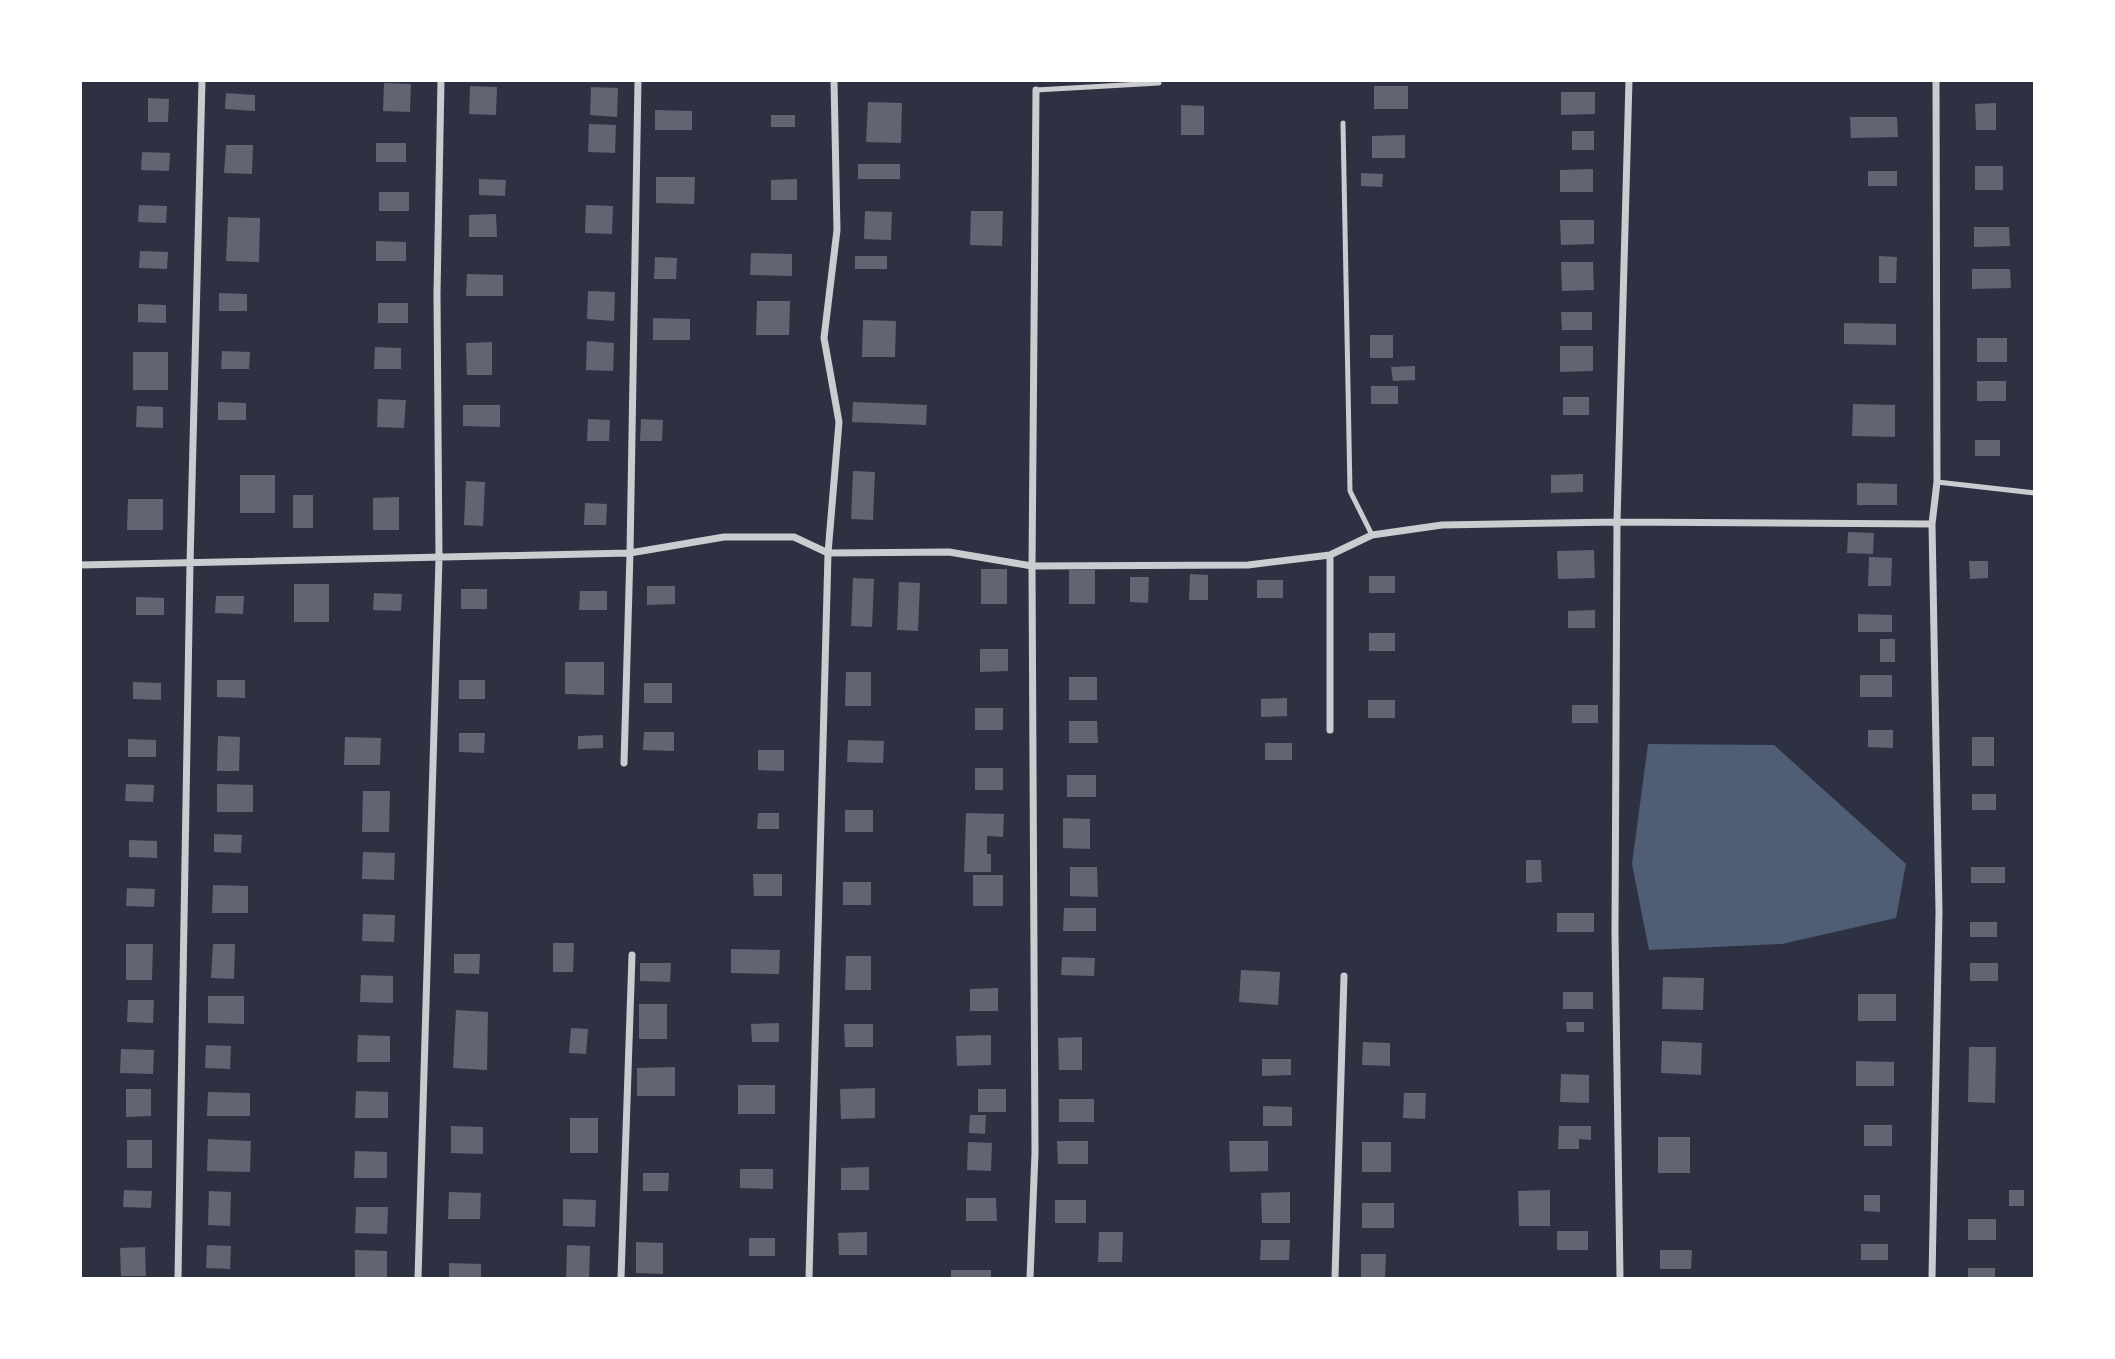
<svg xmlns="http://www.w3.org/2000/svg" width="2115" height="1359" font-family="Commissioner,sans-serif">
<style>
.water{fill:#4f5d75}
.building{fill:#626471}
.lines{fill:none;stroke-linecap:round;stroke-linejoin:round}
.service{stroke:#caccd0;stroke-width:5}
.minor{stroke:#caccd0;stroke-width:7}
</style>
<rect width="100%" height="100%" fill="#2d3142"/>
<path class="water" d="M1648,744l126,1 132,119 -10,54 -114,26 -133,6 -17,-86z"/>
<path class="building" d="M384,83l27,1 -1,28 -27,-1z
M470,86l27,1 -1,28 -27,-1z
M1374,86h34v23h-34z
M591,87l27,1 -1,29 -27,-2z
M1561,92h34v22l-34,1z
M226,93l29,2v16l-30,-2z
M148,98l21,1 -1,23h-20z
M868,102l34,1 -1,40 -35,-1z
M1996,103v27h-20l-1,-26z
M1181,105l23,1v29h-23z
M655,110l37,1v19h-37z
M771,115h24v12h-24z
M1850,117h47l1,20 -47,1z
M589,124l27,1 -1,28 -27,-1z
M1572,131h22v19h-22z
M1405,135v23h-33v-22z
M376,143h30v19h-30z
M226,145h27l-1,29 -28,-1z
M142,152l28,1 -1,18 -28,-1z
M858,164h42v15h-42z
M1975,166h28v24h-28z
M1593,169v23h-33v-22z
M1868,171h29v15h-29z
M1361,173l22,1 -1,13 -21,-1z
M656,177h39l-1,27 -38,-1z
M479,179l27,1 -1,16 -26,-1z
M797,179v21h-26v-20z
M379,192h30v19h-30z
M139,205l28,1 -1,17 -28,-1z
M586,205l27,1 -1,28 -27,-1z
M865,211l27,1 -1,28 -27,-1z
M971,211h32l-1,35 -32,-1z
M496,214l1,23h-28v-22z
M228,217l32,1 -1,44 -33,-1z
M1560,220h34v24l-33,1z
M1974,227h35l1,19 -36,1z
M376,241l30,1v19h-30z
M140,251l28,1 -1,17 -28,-1z
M751,253l41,1v22l-42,-1z
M855,256h32v13h-32z
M1879,256l18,1 -1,26h-17z
M655,257l22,1 -1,21h-22z
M1561,262h32l1,28 -32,1z
M1972,269h38l1,19 -39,1z
M467,274l36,1v21h-37z
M588,291l27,1 -1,29 -27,-2z
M219,293l28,1v17h-28z
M757,301h33l-1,34h-33z
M378,303h30v20h-30z
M138,304l28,1v18l-28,-1z
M1561,312h31v18h-30z
M653,318l37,1v21h-37z
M863,320l33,1 -1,36h-33z
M1844,323l52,1v21l-52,-1z
M1370,335h23v23h-23z
M1977,338h30v24h-30z
M587,341l27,2 -1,28 -27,-1z
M492,342v33h-25l-1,-32z
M1560,346h33v25l-33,1z
M375,347l26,1v21h-27z
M222,351l28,1 -1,17h-28z
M133,352h35v38h-35z
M1415,366v14l-22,1 -2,-14z
M1977,381h29v20h-29z
M1371,386h27v18h-27z
M1563,397h26v18h-26z
M378,399l28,1 -2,28 -27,-1z
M218,402l28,1v17h-28z
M853,402l74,3 -1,20 -74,-3z
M1853,404l42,1v32l-43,-1z
M463,405h37v22l-37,-1z
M137,406l26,1v21l-27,-1z
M588,419l22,1 -1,21h-22z
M641,419l22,1 -1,21h-22z
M1975,440h25v16h-25z
M853,471l22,1 -2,48 -22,-1z
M1583,474v18l-32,1v-18z
M240,475h35v38h-35z
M466,481l19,1 -2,44 -19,-1z
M1857,483l40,1v21h-40z
M293,495h20v33h-20z
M399,497v33h-26v-32z
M128,499h35v31h-36z
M585,503l22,1 -1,21h-22z
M1848,532l26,1 -1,21 -26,-1z
M1594,550l1,28 -37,1 -1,-28z
M1869,557l23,1 -1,28h-23z
M1969,561h19v17l-18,1z
M981,569h26v35h-26z
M1069,570h26v34h-26z
M1190,574l18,1v25h-19z
M1369,576h26v17h-26z
M1130,577h19l-1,26 -18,-1z
M853,578l21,1 -2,48 -21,-1z
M1257,580h26v18h-26z
M899,582l21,1 -2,48 -21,-1z
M294,584h35v38h-35z
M647,586h28v18l-28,1z
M461,589h26v20h-26z
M580,591h27v19h-28z
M374,593l28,1 -1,17 -28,-1z
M216,596h28l-1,18 -28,-1z
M136,597l28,1v17h-28z
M1595,610v18h-27v-17z
M1858,614l34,1v17h-34z
M1369,633h26v18h-26z
M1880,639h15v23h-15z
M980,649h28v22l-28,1z
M565,662h39v33l-39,-1z
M846,672h25v34h-26z
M1860,675h32v22h-32z
M1069,677h28v23h-28z
M217,680h28v18l-28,-1z
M459,680h26v19h-26z
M133,682l28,1v17l-28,-1z
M644,683h28v20h-28z
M1287,698v18l-26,1v-18z
M1368,700h27v18h-27z
M1572,705h26v18h-26z
M975,708h28v22h-28z
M1069,721h28l1,22h-29z
M1868,730h25v18l-25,-1z
M644,732h30v19l-31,-1z
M459,733h26l-1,20 -25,-1z
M603,735v13l-25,1v-13z
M218,736l22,1 -1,34h-22z
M345,737l36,1 -1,27h-36z
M1972,737h22v29h-22z
M128,739l28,1v17h-28z
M848,740l36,1 -1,22 -36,-1z
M1265,743h27v17h-27z
M758,750h26v21l-26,-1z
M975,768h28v22h-28z
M1067,775h29v22h-29z
M126,784l28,1 -1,17 -28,-1z
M217,784l36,1v27h-36z
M363,791h27l-1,41h-27z
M1972,794h24v16h-24z
M845,810h28v22h-28z
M758,813h21v16h-22z
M966,813l38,1 -1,23 -16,-1v18h4v18h-27z
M1063,818l27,1v30l-27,-1z
M214,834l28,1 -1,18 -27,-1z
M129,840l28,1v17l-28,-1z
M363,852l32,1 -1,27 -32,-1z
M1526,860h15l1,22 -16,1z
M1070,867h27l1,30 -28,-1z
M1971,867h34v16h-34z
M753,874h29v22h-28z
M973,875h30v31h-30z
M843,882h28v23h-28z
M213,885l35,1v27h-36z
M127,888l28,1 -1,18 -28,-1z
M1064,908h32v23h-33z
M1557,913h37v19h-37z
M363,914l32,1 -1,27 -32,-1z
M1970,922h27v15h-27z
M553,943h21l-1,29h-20z
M126,944h27l-1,36h-26z
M213,944h22l-1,35 -23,-1z
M731,949l49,1 -1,24 -48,-1z
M454,954h26l-1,20 -25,-1z
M846,956h25v34h-26z
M1062,957l33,1 -1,18 -33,-1z
M640,963h31l-1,19 -30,-1z
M1970,963h28v18h-28z
M1241,970l39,2 -2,33 -39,-3z
M361,975l32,1v27l-33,-1z
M1663,977l41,1 -1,32 -41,-1z
M998,988v23h-28v-22z
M1563,992h30v17h-30z
M1858,994h38v27h-38z
M208,996h36v28l-36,-1z
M128,1000h26l-1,23 -26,-1z
M639,1004h28v35h-28z
M456,1010l32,2 -1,58 -34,-2z
M1566,1022h18v10h-17z
M779,1023v19h-27l-1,-18z
M844,1024h29v23h-28z
M571,1028l17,1 -2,25 -17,-1z
M358,1035l32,1v26h-33z
M991,1035v30l-34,1 -1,-30z
M1082,1037v33h-23l-1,-32z
M1662,1041l40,2 -1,32 -40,-2z
M1363,1042l27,1v23l-28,-1z
M206,1045l25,1 -1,23 -25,-1z
M1969,1047h27l-1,56 -27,-1z
M121,1049l33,1 -1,24 -33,-1z
M1262,1059h29v16l-29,1z
M1856,1061l38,1v24h-38z
M675,1067v29h-38v-28z
M1561,1074l28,1v28l-29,-1z
M738,1085h37v29h-37z
M875,1088v30l-34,1 -1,-30z
M126,1089h25v27l-25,1z
M978,1089h28v23h-28z
M356,1091l32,1v26h-33z
M208,1092l42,1v23h-43z
M1404,1093h22l-1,26 -22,-1z
M1059,1099h35v23h-35z
M1263,1106l29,1v19h-29z
M970,1115h16l-1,19 -16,-1z
M570,1118h28v35h-28z
M1864,1125h28v21h-28z
M451,1126l32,1v27l-32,-1z
M1559,1126h32v14l-12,-1v10h-21z
M1658,1137h32v36h-32z
M208,1139l43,2 -1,31 -43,-1z
M127,1140h25v28h-25z
M1057,1141h31v23h-30z
M1229,1141h39v30l-38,1z
M968,1142l24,1 -1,28 -24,-1z
M1362,1142h29v30h-29z
M355,1151l32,1v26h-33z
M869,1167v23h-28v-22z
M740,1169h33v20l-33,-1z
M643,1173h26l-1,18h-25z
M124,1190l28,1 -1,17 -28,-1z
M1550,1190v36h-31l-1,-35z
M2009,1190h15v16h-15z
M209,1191l22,1 -1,34 -22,-1z
M449,1192l32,1 -1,26h-32z
M1290,1192v31h-28l-1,-30z
M1864,1195h16v17l-16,-1z
M966,1198h30l1,23h-31z
M563,1199l33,1 -1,27 -32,-1z
M1055,1200h31v23h-31z
M1362,1203h32v25h-32z
M356,1207h32l-1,27 -32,-1z
M1968,1219h28v21h-28z
M1557,1231h31v19h-31z
M867,1232v23h-28l-1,-22z
M1099,1232h24l-1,30h-24z
M749,1238h26v18h-26z
M1261,1240h29l-1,20h-29z
M636,1242l27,1v31l-27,-1z
M1861,1244h27v16h-27z
M207,1245l24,1 -1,23 -24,-1z
M567,1245l23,1 -1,32h-23z
M145,1247l1,29h-25l-1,-28z
M355,1250l32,1v27l-32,-1z
M1660,1250h32l-1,19h-31z
M1361,1254h25l-1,24h-24z
M449,1263l32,1v14h-32z
M1968,1268h27v10h-27z
M951,1270h40v8h-40z"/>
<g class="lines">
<path class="service" d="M1036,90l123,-7
M1343,123l7,368 22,44
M1937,482l98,11"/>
<path class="minor" d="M80,565l550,-12 94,-16h70l34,16 121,-1 83,14 216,-1 82,-10 42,-20 70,-10 175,-3 315,2
M1330,730v-175
M624,763l6,-210 8,-473
M178,1278l12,-714 12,-484
M418,1278l21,-720 -2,-264 4,-214
M621,1278l11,-323
M809,1278l19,-725 11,-131 -15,-84 13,-108 -3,-150
M1030,1278l5,-125 -3,-587 4,-476
M1335,1278l9,-302
M1620,1278l-5,-345 2,-411 12,-442
M1932,1278l7,-366 -7,-388 5,-42 -1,-402"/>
</g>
<rect width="2115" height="1359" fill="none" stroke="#ffffff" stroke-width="164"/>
</svg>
